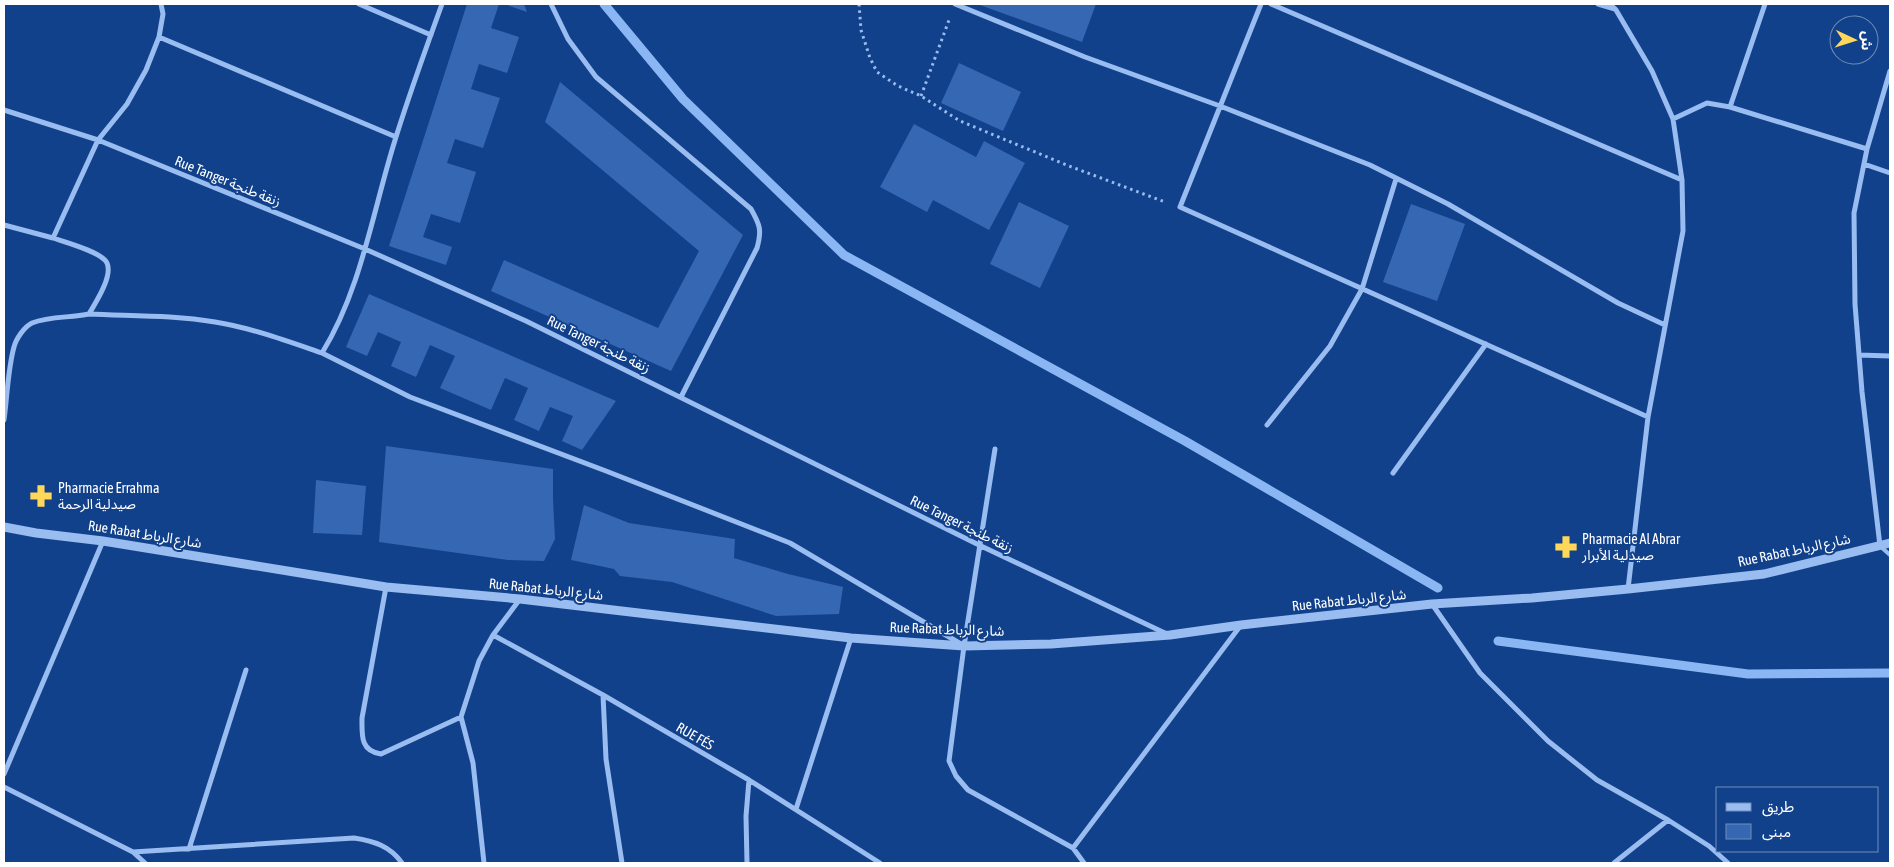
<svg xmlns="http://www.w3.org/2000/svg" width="1894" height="867" font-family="'Asap Condensed','Noto Sans Arabic',sans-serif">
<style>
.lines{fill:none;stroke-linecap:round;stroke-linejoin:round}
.stream{stroke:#8bb6f4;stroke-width:9}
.building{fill:#3667b2}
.path{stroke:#99bcf1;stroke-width:3;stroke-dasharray:2.5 4;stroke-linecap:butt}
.service{stroke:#99bcf1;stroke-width:4}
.minor{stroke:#99bcf1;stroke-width:5}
.tertiary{stroke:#99bcf1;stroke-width:9}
.labels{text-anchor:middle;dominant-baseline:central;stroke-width:4;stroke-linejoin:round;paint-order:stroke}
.street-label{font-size:14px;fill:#fff;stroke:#12418b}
.poi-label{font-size:14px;fill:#fff;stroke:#12418b;text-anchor:start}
</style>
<rect width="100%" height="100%" fill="#12418b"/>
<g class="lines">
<path class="stream" d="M604,4l79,95 161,156 341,186 253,147
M1498,641l250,33 142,-1"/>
</g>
<path class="building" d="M467,4h32l-8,24 28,9 -12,36 -28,-9 -8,25 29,9 -17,50 -28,-9 -8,24 29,9 -16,51 -29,-9 -8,23 29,10 -6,18 -57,-19z
M504,4h20l3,8z
M977,4h119l-14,38z
M959,63l62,29 -18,39 -62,-28z
M560,82l183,153 -72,136 -180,-80 13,-31 154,68 41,-77 -154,-129z
M914,124l62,33 8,-16 41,22 -36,67 -56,-30 -6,12 -47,-25z
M1019,202l50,24 -29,62 -50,-24z
M1411,204l54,20 -28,77 -54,-19z
M369,294l247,107 -34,49 -20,-9 11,-25 -23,-9 -11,24 -25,-11 14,-32 -23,-10 -14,32 -51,-22 15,-32 -25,-11 -14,32 -25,-11 10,-24 -23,-10 -11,24 -21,-9z
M386,446l167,23v30l2,40 -11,22 -36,-1 -129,-18z
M316,480l50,6 -4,49 -49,-2z
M584,505l45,18 106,16 -1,19 54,16 55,13 -4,27 -63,2 -104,-34 -52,-6 -6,-7 -43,-9z"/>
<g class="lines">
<path class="path" d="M859,4l2,26 9,28 7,14 21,14 23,10 39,25 109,45 96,36
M921,96l28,-76"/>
<path class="service" d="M1880,546l10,9"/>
<path class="minor" d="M359,4l72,31
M551,4l17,35 28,38 155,132c9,16 11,21 6,39l-76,149
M955,4l130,53 135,49 150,59 78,39 170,99 47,22
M1261,4l-81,203 468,210
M1271,4l411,176
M1598,4l17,5
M1610,4l6,6 36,61 21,48 9,61 1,51 -35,186 -20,172
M159,37l237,100
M1730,107l35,-103
M4,110l94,30 267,109 161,72 455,225 186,88
M1673,119l34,-16 23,4 137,42
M1864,164l26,9
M4,225l49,13
M89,314c42,2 85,1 126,8 37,6 72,19 107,31 40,-65 51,-144 74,-216 14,-45 30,-89 46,-133
M322,353l88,44 196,74 184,72 171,101
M1859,355l31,1
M4,420c3,-22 4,-52 10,-73 2,-8 10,-20 18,-24 18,-7 38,-5 57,-9 7,-12 24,-38 18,-51 -5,-11 -42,-21 -54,-25l45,-98 29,-36 19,-34 13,-33 4,-23 -2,-10
M1267,425l63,-79 32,-57 34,-110
M995,449l-31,197 -15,115 7,15 12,14 105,58 11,15
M1393,473l93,-129
M1880,546l-18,-154 -7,-88 -1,-91 13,-64 23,-78
M386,587l-24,131c0,17 -2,33 19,36l80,-37
M1432,604l48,69 68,68 49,39 71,40 41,26 19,17
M493,635l110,60 146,85 131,83
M603,695l3,64 16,104
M4,774l99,-233
M4,787l129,65 12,11
M796,809l55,-171
M1073,848l168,-223
M189,849l57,-179
M133,852l221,-14c20,3 36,8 48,25
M484,863l-11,-100 -12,-46 18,-56 14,-26 27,-36
M747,863l-1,-47 3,-36
M1614,863l54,-43"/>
<path class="tertiary" d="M4,527l32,6 67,8 283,46 134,12 331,39 113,8 87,-2 119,-9 71,-10 191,-21 100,-6 96,-9 136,-15 126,-31"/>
</g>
<defs>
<symbol id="pharmacy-bare" viewBox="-9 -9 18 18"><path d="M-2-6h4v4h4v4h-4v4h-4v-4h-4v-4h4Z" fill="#ffd859" stroke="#12418b" stroke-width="2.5" paint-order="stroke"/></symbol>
</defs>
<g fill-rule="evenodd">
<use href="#pharmacy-bare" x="25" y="480" width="32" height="32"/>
<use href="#pharmacy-bare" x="1550" y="531" width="32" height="32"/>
</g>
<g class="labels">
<g class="street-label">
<text transform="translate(228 181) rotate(22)">Rue Tanger زنقة طنجة</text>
<text transform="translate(599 344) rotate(26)">Rue Tanger زنقة طنجة</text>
<text transform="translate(962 524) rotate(26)">Rue Tanger زنقة طنجة</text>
<text transform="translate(145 534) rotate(9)">Rue Rabat شارع الرباط</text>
<text transform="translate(1794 550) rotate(-12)">Rue Rabat شارع الرباط</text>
<text transform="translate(546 589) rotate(6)">Rue Rabat شارع الرباط</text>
<text transform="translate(1349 600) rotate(-6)">Rue Rabat شارع الرباط</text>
<text transform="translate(947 629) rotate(2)">Rue Rabat شارع الرباط</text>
<text transform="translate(695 736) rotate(30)">RUE FÉS</text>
</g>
<g class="poi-label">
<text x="58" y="488">Pharmacie Errahma<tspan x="58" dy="16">صيدلية الرحمة</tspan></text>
<text x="1582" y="539">Pharmacie Al Abrar<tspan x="1582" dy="16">صيدلية الأبرار</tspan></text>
</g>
</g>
<rect width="1894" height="867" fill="none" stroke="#ffffff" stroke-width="10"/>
<rect x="1716" y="787" width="162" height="65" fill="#12418b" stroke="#718db9"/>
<rect x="1726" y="803" width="25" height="8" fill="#99bcf1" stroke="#718db9"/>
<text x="1762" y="812" font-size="15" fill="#ffffff">طريق</text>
<rect x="1726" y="824" width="25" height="15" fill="#3667b2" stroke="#718db9"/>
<text x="1762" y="837" font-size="15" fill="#ffffff">مبنى</text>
<g transform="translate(1854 40) rotate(94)"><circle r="24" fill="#12418b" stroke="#718db9"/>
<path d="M0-4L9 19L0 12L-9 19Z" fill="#ffd859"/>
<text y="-8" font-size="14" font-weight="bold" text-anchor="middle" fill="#ffffff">ش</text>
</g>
</svg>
